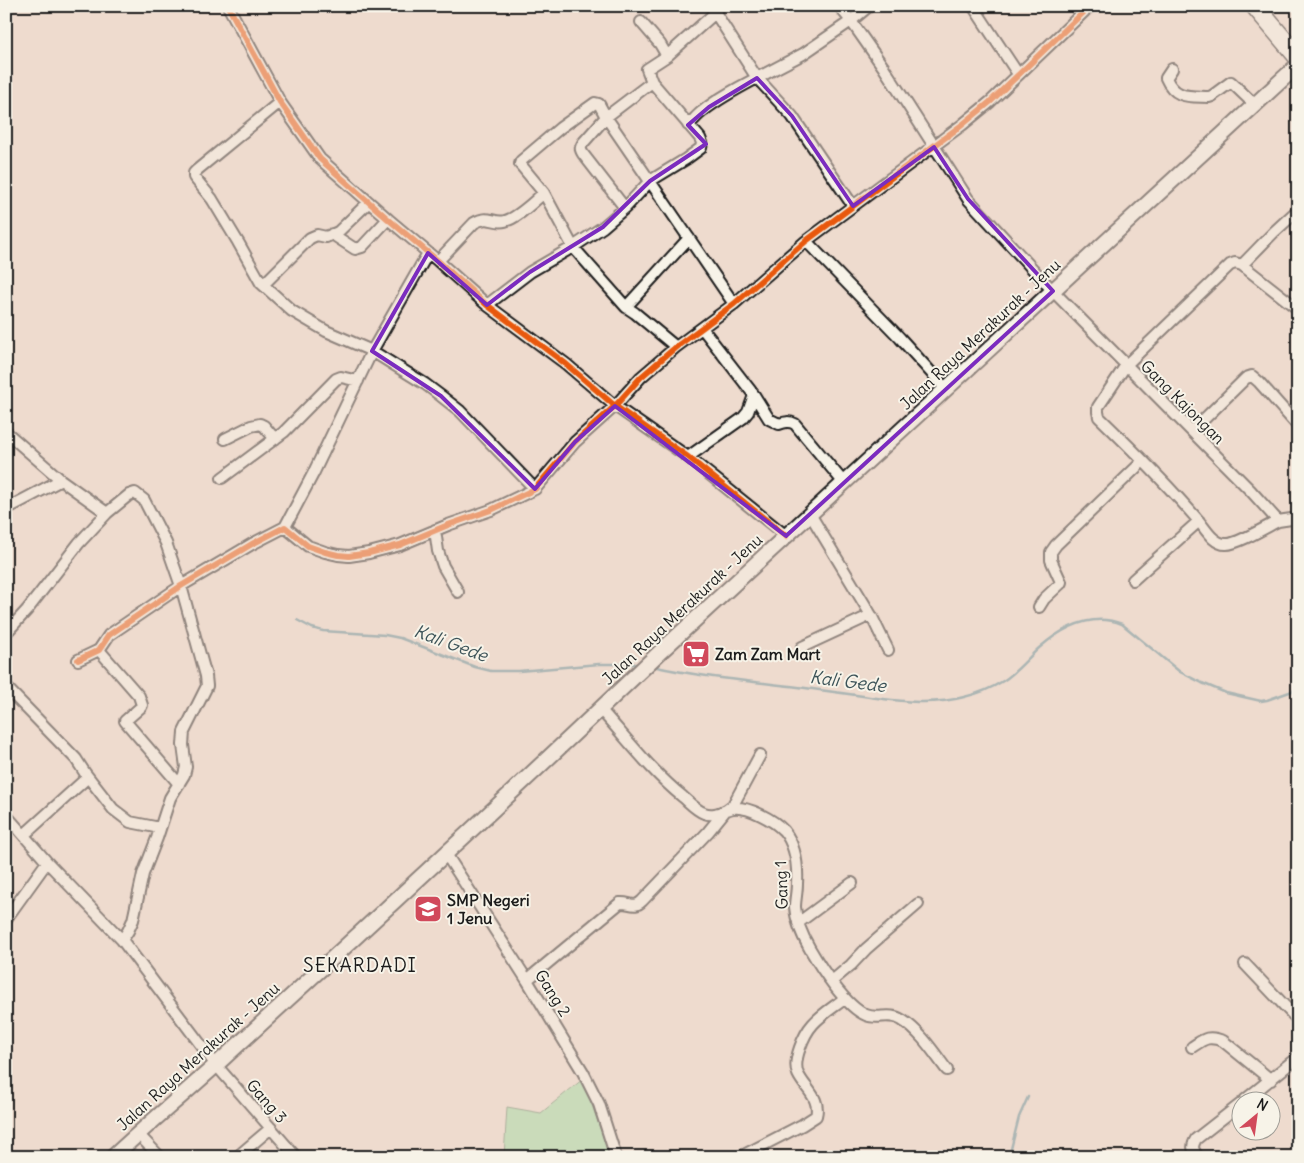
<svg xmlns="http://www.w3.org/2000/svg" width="1304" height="1163" font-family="Delius,sans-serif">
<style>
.green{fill:#9edba3;stroke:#5d7c60}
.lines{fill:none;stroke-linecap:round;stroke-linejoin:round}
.stream{stroke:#5b8994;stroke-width:2.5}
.street-casing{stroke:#1c1c1c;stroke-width:14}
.secondary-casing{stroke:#1c1c1c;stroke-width:18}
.highway-casing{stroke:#1c1c1c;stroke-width:21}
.street{stroke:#f7f3e8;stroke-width:10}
.secondary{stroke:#f7f3e8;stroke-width:14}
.highway{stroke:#f7f3e8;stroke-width:18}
.cycleway-casing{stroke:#f7f3e8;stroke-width:9}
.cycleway{stroke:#e8590c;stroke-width:6}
.marked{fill:none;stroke:#7b2cbf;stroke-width:4;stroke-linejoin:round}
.labels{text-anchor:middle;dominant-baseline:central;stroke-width:4;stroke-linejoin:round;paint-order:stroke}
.street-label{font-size:16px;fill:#1c1c1c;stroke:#f7f3e8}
.poi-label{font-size:16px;font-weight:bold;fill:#1c1c1c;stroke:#f7f3e8;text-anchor:start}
.water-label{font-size:18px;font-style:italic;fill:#3c5358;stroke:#f7f3e8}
.quarter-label{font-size:19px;letter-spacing:1px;fill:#1c1c1c;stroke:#f7f3e8}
</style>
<rect width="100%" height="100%" fill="#eedbce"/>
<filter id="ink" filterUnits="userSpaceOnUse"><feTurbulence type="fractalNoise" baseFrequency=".02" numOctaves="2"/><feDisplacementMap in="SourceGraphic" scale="10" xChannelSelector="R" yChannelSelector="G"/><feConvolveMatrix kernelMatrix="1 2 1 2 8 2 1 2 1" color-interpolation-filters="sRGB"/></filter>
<g filter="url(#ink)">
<path class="green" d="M583,1079l27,78h-106l3,-50 34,6z"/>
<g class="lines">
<path class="stream" d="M297,620l15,8 11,3 62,4 15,3 75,29 16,4h28l80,-7h40
M652,666c48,11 97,15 146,21 22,3 43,6 65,9 33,5 68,10 101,1 13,-3 28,-9 39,-16 14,-9 24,-22 36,-33 23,-20 53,-36 83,-24l58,48 22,11 24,10 35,8 6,-1 31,-11
M1009,1157l10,-40 9,-20"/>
<defs>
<path id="street" d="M228,6l52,96 40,57 68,60 50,42 49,44 79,59 49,42 73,51 98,79
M839,6l12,15 33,47 84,131 85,92 198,200 27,30 20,-3
M973,6l45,68
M667,56l48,-43 2,-5
M1172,69l-6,9c9,21 23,18 43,19l3,-1 19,-14 24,23
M280,102l-83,68 -3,3v4l18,22 26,43 23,41 31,28 34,20 46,20 53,33 16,12 19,15 75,78
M688,125c5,-4 9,-10 15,-14 16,-13 35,-23 54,-33l-46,-72
M853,206l-61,-90 -35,-38 46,-24 48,-33 18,-15
M625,208l-42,-54c-3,-5 -3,-6 0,-11l23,-26 46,-35 -5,-13 20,-13 -7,-12 -19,-22
M332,234l23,15 7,-2 26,-28
M806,241l94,97 46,51
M438,261l36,-38c15,-9 19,1 31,-2 13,-3 29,-20 39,-28
M1242,265l32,-33 24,-22
M263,285l47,-47 7,-3 9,2 12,-5 31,-30
M487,305l43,-33 43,-25 30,-20 22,-19 25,-27 36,-22 15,-11 1,-5 -2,-5 -48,-56
M626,307l-53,-60 -29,-54 -24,-29 1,-3 39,-33 35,-25 4,1 7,13 128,187
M702,328l52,67 15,24 10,5c6,-2 10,-3 16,0l49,59
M676,347l-41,-34 -9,-6 63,-69
M1192,431l54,-53 6,-2 7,6 39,44
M6,432l55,48 46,33
M225,439l26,-13 9,-2 4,2 11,13
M688,457l55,-39 5,-6 6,-17
M222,478l62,-46 52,-53 5,-2 17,4
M6,509l55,-29
M810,514l61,101 17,35
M1278,521c-10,5 -42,24 -52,23 -13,0 -21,-16 -28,-24 -31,-36 -65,-70 -99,-103l-1,-5v-5l28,-42 104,-100 5,-2 7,2 56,44
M285,527l28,-53 59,-123 56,-98
M435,530l3,21 5,15 15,26
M1133,580l66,-59
M1039,607l5,-8 16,-15 1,-2 -10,-22v-8l5,-7 87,-84
M6,633l21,-23 52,-67 28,-30 22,-18 6,-2 9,7 22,43 15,43 25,90 1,10 -23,46 -1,13 3,22 -2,8 -14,23 -13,40 -14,36 -10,46 -5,11 -6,9
M802,647l69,-32
M99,650l40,46 3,9 -1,2 -16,14 54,63
M78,660l21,-10 10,-15 72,-49 71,-42 33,-17 23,19 17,6 13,3 11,1 20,-3 31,-8 48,-20 43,-15 44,-21 40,-47 40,-36 26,-29 35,-30 58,-43 72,-63 156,-116 28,-23 100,-96
M6,687l70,72 9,14 28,36 17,13 30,6
M600,709c27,30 52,63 83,88 7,6 13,13 21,16 11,4 20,-3 29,-5 15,-2 41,12 51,23 12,15 14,35 13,53 0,8 -2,16 -2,23 1,15 8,30 15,42 11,19 36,58 56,66 12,5 24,-3 36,5 19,12 32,33 45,50
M6,815l41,47 75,78 94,125 80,92
M24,835l64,-58
M446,854l81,126 56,92 16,32 17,53
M6,919l41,-57
M798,923l54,-40
M1245,964l53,56
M527,980l93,-77c10,-1 14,6 22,-2l66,-69 17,-21 8,-6 27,-50
M832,981l19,-16 15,-16 52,-45
M1192,1047c12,-8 16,-12 31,-6l48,39
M1245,1100l53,-43
M138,1134l22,23
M237,1157l34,-29
M740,1157l62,-32 14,-9c5,-18 -11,-27 -18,-42 -6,-13 6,-40 15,-50 9,-10 21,-17 31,-25
M1198,1157c-5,-7 -7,-10 -2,-18l46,-36"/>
<path id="secondary" d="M113,1157c34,-32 70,-62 104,-93 149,-136 297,-272 442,-411l639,-588"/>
<path id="highway" d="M1255,6l43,51"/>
</defs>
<use href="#street" class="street-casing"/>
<use href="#secondary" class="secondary-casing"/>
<use href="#highway" class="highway-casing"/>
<use href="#street" class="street"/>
<use href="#secondary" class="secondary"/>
<use href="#highway" class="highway"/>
<defs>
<path id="cycleway" d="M228,6l52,96 40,57 68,60 50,42 49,44 79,59 49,42 73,51 98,79
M78,660l21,-10 10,-15 72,-49 71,-42 33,-17 23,19 17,6 13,3 11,1 20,-3 31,-8 48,-20 43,-15 44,-21 40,-47 40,-36 26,-29 35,-30 58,-43 72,-63 156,-116 28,-23 100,-96"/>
</defs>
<use href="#cycleway" class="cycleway-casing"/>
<use href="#cycleway" class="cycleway"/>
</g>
</g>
<path d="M0 0H1304V1163H0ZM757,78l35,38 61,90 81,-59 34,52 85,92 -267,245 -171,-130 -40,36 -40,47 -94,-93 -69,-45 56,-98 59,52 43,-33 73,-45 47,-46 56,-37 -18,-19 21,-18z" fill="#eedbce" fill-opacity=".55" fill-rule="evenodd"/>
<path class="marked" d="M757,78l35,38 61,90 81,-59 34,52 85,92 -267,245 -171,-130 -40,36 -40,47 -94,-93 -69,-45 56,-98 59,52 43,-33 73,-45 47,-46 56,-37 -18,-19 21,-18z"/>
<defs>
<symbol id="supermarket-square" viewBox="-11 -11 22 22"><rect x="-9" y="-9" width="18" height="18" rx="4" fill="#d1495b" stroke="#f7f3e8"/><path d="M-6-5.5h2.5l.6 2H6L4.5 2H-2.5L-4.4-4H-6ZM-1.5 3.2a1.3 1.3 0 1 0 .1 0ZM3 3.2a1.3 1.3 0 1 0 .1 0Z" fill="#fff"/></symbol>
<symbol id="school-square" viewBox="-11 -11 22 22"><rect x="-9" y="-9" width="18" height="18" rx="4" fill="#d1495b" stroke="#f7f3e8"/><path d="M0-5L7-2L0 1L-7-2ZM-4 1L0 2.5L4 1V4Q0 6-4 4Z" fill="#fff"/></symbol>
</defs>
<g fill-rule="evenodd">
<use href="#supermarket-square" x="680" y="638" width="32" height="32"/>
<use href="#school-square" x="412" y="893" width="32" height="32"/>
</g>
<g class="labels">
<g class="street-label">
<text transform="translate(980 334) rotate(-43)">Jalan Raya Merakurak - Jenu</text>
<text transform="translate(1183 402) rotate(45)">Gang Kajongan</text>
<text transform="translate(682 609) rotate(-43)">Jalan Raya Merakurak - Jenu</text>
<text transform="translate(781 885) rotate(-92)">Gang 1</text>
<text transform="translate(553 993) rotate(58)">Gang 2</text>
<text transform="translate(198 1056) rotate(-42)">Jalan Raya Merakurak - Jenu</text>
<text transform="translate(267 1101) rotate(49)">Gang 3</text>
</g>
<g class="poi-label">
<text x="715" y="654">Zam Zam Mart</text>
<text x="447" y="900">SMP Negeri<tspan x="447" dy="18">1 Jenu</tspan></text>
</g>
<g class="water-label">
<text transform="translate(451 643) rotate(20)">Kali Gede</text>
<text transform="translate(848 681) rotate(7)">Kali Gede</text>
</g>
<g class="quarter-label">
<text x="360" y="965">SEKARDADI</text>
</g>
</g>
<rect width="1304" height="1163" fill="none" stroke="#f7f3e8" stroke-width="25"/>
<rect x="12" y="12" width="1279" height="1138" fill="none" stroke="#1c1c1c" stroke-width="2" filter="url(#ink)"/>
<g transform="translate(1256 1116) rotate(29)"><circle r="24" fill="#f7f3e8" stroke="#9f9d96"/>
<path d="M0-4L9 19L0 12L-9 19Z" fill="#d1495b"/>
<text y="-8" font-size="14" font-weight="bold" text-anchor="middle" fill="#1c1c1c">N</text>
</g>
</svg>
